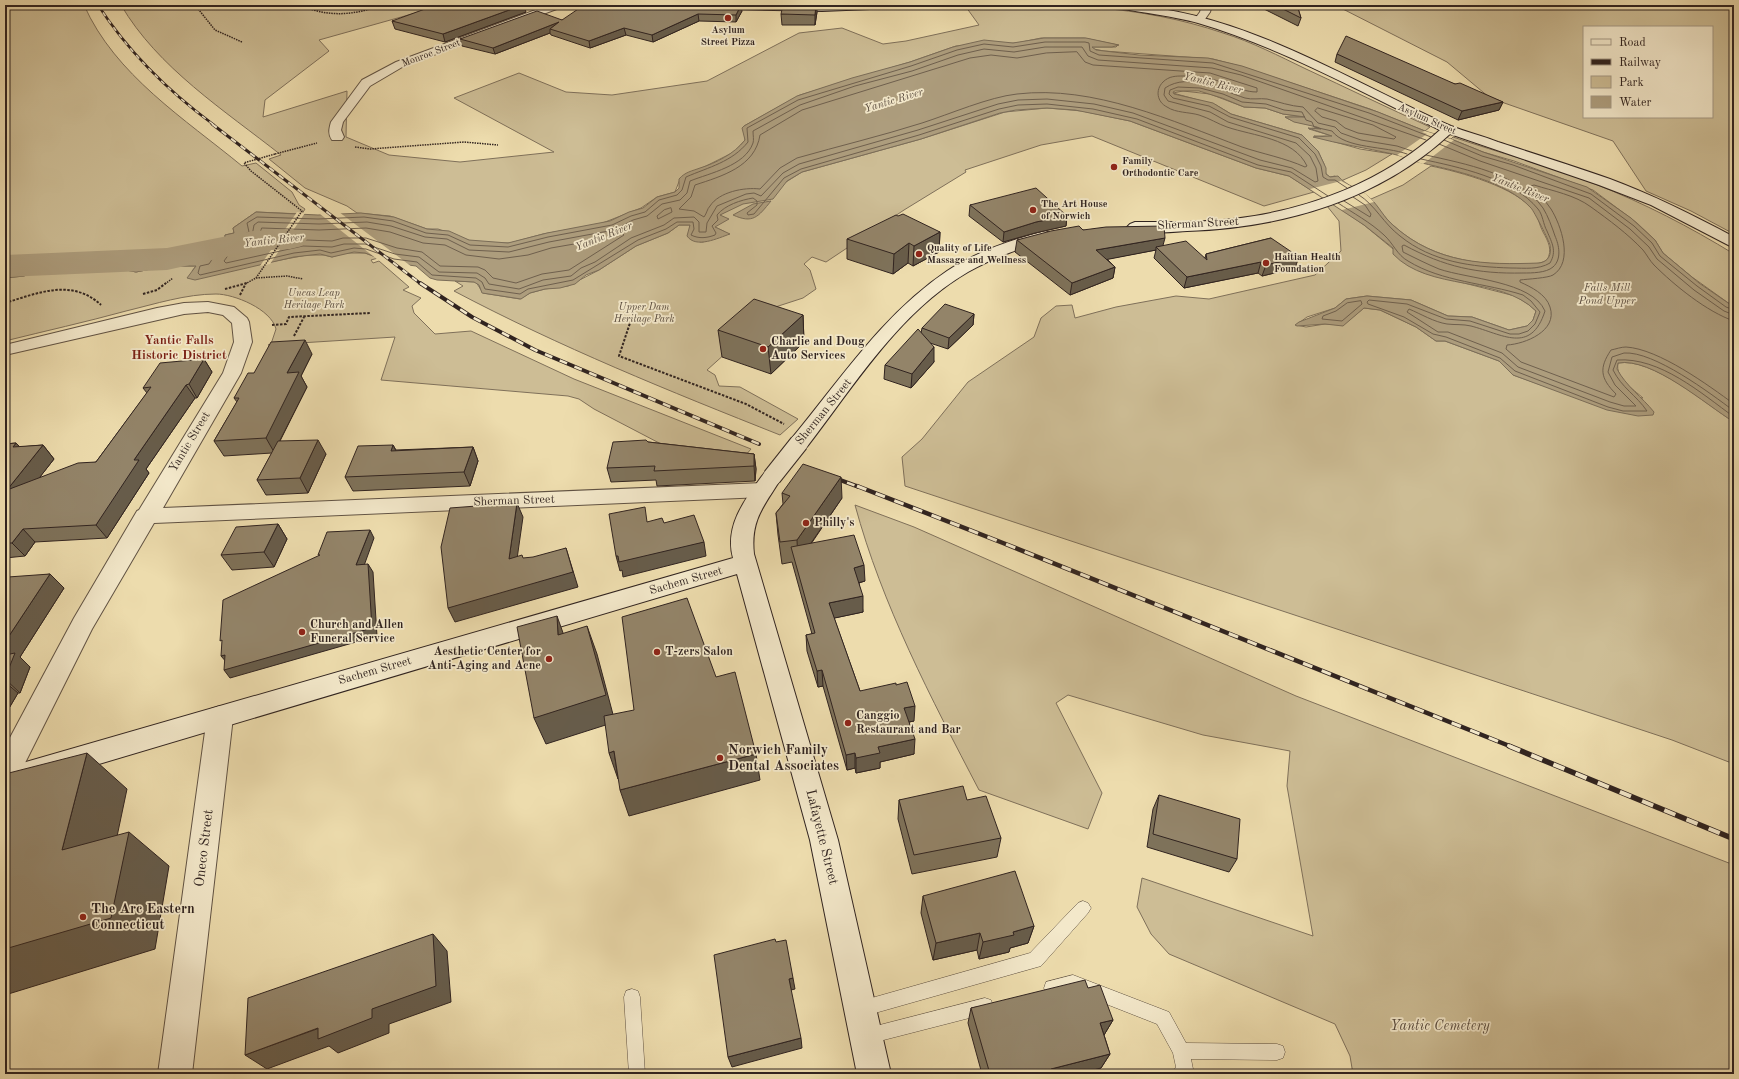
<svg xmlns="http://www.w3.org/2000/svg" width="1739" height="1079" font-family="'Old Standard TT',serif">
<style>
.green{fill:#cdbd95;stroke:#7f705a;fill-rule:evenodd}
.water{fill:#ad9d7d;stroke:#7b6d58;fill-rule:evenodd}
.pier{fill:#eddcad}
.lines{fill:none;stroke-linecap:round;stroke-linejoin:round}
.shore{stroke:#6f604e;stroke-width:1}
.river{fill:#ad9d7d;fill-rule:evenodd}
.lane-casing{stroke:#605243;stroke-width:1}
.street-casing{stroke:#605243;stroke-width:2}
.secondary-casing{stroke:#312420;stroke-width:2}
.path-far1{stroke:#312420;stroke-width:1.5;stroke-dasharray:1.5 1;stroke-linecap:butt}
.path{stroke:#312420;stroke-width:2;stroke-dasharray:2.5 1.5;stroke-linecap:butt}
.lane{fill:#f3e8ca;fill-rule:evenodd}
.street{fill:#f3e8ca;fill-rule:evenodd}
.secondary{fill:#f3e8ca;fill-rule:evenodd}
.rail-far4-casing{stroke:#312420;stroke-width:2.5}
.rail-far3-casing{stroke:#312420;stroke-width:3}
.rail-far2-casing{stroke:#312420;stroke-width:4}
.rail-far1-casing{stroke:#312420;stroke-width:4.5}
.rail-casing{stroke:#312420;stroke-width:5.5}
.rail-far4{stroke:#f3e8ca;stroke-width:1.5;stroke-dasharray:4.5;stroke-linecap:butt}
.rail-far3{stroke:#f3e8ca;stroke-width:2;stroke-dasharray:6;stroke-linecap:butt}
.rail-far2{stroke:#f3e8ca;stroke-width:2.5;stroke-dasharray:8;stroke-linecap:butt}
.rail-far1{stroke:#f3e8ca;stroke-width:3;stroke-dasharray:10;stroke-linecap:butt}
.rail{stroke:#f3e8ca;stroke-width:4;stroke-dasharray:12;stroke-linecap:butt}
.secondary-bridge-casing{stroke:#312420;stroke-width:20;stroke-linecap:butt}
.path-bridge{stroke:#312420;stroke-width:1.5;stroke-dasharray:1.5 1;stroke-linecap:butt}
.secondary-bridge{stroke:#f3e8ca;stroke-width:18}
.wall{fill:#7e725a;stroke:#312420}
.shaded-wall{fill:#675c4a;stroke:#312420}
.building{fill:#938469;stroke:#312420}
.poi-dot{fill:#8f2418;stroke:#f3e8ca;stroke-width:1.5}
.labels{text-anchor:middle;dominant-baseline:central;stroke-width:3.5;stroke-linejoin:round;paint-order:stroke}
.far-poi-label{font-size:10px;font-weight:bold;fill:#312420;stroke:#f3e8ca;text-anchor:start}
.far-street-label{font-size:10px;fill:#312420;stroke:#f3e8ca}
.far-park-label{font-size:10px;font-style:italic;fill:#584a3d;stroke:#f3e8ca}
.far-water-label{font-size:11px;font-style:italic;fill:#5c4e41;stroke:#f3e8ca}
.street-label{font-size:12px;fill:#312420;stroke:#f3e8ca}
.poi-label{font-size:12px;font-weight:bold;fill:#312420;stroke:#f3e8ca;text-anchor:start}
.neighbourhood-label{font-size:13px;font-weight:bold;fill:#7a1f14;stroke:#f3e8ca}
.near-poi-label{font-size:14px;font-weight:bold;fill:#312420;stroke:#f3e8ca;text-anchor:start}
.near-street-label{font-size:14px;fill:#312420;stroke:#f3e8ca}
.near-park-label{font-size:14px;font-style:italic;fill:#584a3d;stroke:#f3e8ca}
</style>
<rect width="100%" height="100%" fill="#eddcad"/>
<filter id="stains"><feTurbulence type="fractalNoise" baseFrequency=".005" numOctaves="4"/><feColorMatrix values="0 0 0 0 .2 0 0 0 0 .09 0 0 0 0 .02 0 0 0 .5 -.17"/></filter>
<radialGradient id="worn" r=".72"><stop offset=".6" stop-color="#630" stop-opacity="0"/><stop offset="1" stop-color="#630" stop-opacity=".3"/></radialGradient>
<path class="green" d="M5,5h79c31,70 101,114 158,161l14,-3 36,29 7,13 6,4 -3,5 -46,-2 -23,16 1,5 -9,2v4l-23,9 -22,5 -5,-2 -17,2 -16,5 -30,-1 -20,3 -1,3 -17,2v-2l4,-2 -8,-2 -65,1z
M121,5h323l-125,35 10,11 -64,49 -2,17 84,-26 -1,46 43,18 71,7 94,-10 -100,-54 65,-25 47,19 46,3 95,-14 92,-48 43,-5 41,16 23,-3 73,-16 -13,-18c87,-5 175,-2 257,26 29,9 56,23 83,36 41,19 82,39 124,58l-5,4 -55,-22 -127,-42 -30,-8 -109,-8 -10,-2 -2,-2h24l2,-2 -34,-7h-43l-24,5 -61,3 -46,16 -110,33 -56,31 1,14 -11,12 -54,27 -5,13 -18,5 -16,11 -41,16 -57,10 -33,9h-16l-23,-2 -33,-12h-11l-37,-13 -33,-3 -10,-7 -42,-18 -36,-29 12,-4c-57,-45 -123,-87 -160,-150z
M1335,5h399v229l-43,-23 -45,-20 -33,-50 -123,-43 -43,-36zM1584,27h128v90h-128z
M1183,91l27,3 34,13 21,1 18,6 22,3h-20c11,7 25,6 37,12l-9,-1 -4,1 23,7h-18l46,13 32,5 -26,16 -25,11 -6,-5 -5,1 -4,-3 -2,-10 -6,-13 -16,-16 -71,-21 -15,-9 -43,-12z
M1047,108l35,3 48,10 126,47 33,8 25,16 -50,14 -172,-70 -51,9 -76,25 1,2 -62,38 -78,52 -14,-5 -8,7 6,6 6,19 -13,9 -46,15 -1,13 -49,44 8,5 4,11 21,1 58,32 -18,16c-111,-44 -220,-88 -326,-144l9,-5 -8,-5 21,1 7,11 37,6 10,-6 15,-4 23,-3 31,-16 37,-24 32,-13 11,-8h11v4l10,13h3l22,-10 -14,-7 14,-7 -6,-3 67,-33 16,-10 119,-33 84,-27z
M1453,137c47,16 96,29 142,47 49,19 95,43 139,70v53l-42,-30 -29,-24 -8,-13 -18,-17 -44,-33 -79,-29 -31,-9 -32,-13z
M1431,166c29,6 86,21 104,46 4,6 4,13 8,20 5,9 10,18 4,28 -9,6 -26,4 -36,4 -46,1 -93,-11 -125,-46 -6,-6 -10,-13 -15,-19l32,-14z
M1334,204l30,21 57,47 94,24 13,8 8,7 -3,9 -6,6 -18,4 -37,-13 -24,-1 -37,-16 -44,-4 -21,3 -11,9 -28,9 -11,8 10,2 19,-3 18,1 21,-17 16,2 17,8 19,9 20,14h9l54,20 14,14 48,17 82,6c-10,-9 -28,-20 -25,-35 34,-6 88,41 116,59v342l-62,-24 -767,-254 -3,-29 20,-18 46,-57 66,-45 7,-19 15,-12 16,-1 3,13 41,-11 60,-11 33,3 106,-24 26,-24 -2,-30 -12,-15z
M345,253h20l13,5 -7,2 2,3 6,-2 30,26 -6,3 18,8 -9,8 2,7 21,21 36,-3 103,48 177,70 -13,15 -75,-19 -69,-36 -15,-10 -11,-3 -187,-16 14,-43 -127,8 3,-1 5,-15c-5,-20 -42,-35 -60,-35 -30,0 -61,10 -90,17 -40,11 -81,20 -121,30v-63l19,-2 9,-4 23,-5 11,2 10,-2 9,2 8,-2 18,4 9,-2 15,3 25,-5v2l15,-3h20l-4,5 62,-6 53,-10h17l8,2z
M855,505l59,22 382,169 438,169v209h-381l-3,-18 -15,-32 -166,-70 -18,-20 -14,-27 5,-29 171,58 -26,-150 3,-35 -87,-16 -135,-40 -12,8 46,90 -14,36 -109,-39c-48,-92 -97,-185 -124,-285z"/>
<path class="water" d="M1044,38h42l33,7 -7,2h-20l4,3 43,5 69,3 34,8 136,46 47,19 26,8 32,13 104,35 44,31 24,22 8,13 36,30 35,24v115c-28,-17 -82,-65 -116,-59l-1,6c9,17 25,28 37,43l-1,3 -15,1 -31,-6 -94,-35 -14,-14 -54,-20h-9l-20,-14 -19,-9 -17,-8 -16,-2 -21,18 -18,-2 -28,2 -2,-1 4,-3 36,-14 11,-9 21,-3 44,4 37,16 24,1 37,13 18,-4 6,-6 3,-9c-36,-36 -107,-19 -143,-57v-6l-29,-23 -75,-49 -33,-8 -126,-47 -55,-11 -28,-2 -31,2 -16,3 -79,26 -119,33 -15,9 -14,18 -30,5 -23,11 9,4 -14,8 15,7c-12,4 -34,15 -43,2l3,-11h-11l-11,8 -32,13 -37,24 -13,5 -11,9 -15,4 -15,1 -15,4 -9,6 -39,-6 -3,-8 -5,-3 -37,-2 -7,-2 -14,-12 -23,-3 -28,-10 -11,-1 -22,5 -12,-3 -26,3 -99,23 -8,-2 9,-12h-20l-15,3v-2l-25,5 -15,-3 -9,2 -18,-4 -8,2 -9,-2 -10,2 -11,-2 -23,5 -9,4 -19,2v-8l4,-2 -4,-1v-7l65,-1 9,1 -5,4 17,-1 1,-3 45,-4 5,2 16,-5 17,-2 5,2 22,-5 23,-9v-4l9,-2 -1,-5 23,-16 62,3 43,-2 33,4 33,12 22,2 20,9 39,3 39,-10 63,-12 19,-9 14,-4 14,-11 18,-5 4,-4v-9c6,-7 13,-8 21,-11 16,-5 34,-14 45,-28l-3,-12 2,-2 53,-30 55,-18 58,-16 43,-15 31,-7 29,3zM1175,91h24l23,7 22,9 21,1 18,6 22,3h-20l9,5 23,5 4,2 -13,-1 24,8 -19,1c26,7 53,11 80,17 10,2 19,7 29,9 34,8 84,18 109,45 3,3 18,33 19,37 2,10 -2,17 -11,18 -54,2 -102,1 -145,-37 -10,-8 -15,-20 -24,-28 -9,-9 -24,-12 -32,-22l-8,1 -4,-3v-6l-8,-17 -16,-16 -71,-21 -18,-11 -39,-9 -1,-2z
M771,201c-13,16 -18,23 -38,14l20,-11z"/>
<path class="pier" d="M1425,131l29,9 -31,24 -26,-9 30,-21 -5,-2z
M1341,181l25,13 8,8 -32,8 -32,-21z
M297,212l8,1 -35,51 -10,2z
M327,212h12l73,55 -19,-2 -15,-5 -58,-46z"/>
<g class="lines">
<path class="shore" d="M1077,52l8,10 8,3 117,8 47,15v4c-11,0 -19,-4 -29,-8 -15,-5 -30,-9 -45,-8 -7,0 -14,0 -20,6 -8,8 -6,20 4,25 9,6 22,5 32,8 10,3 19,9 28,12 26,9 67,11 80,39l-2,1c-20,-9 -42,-13 -63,-20 -70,-26 -148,-62 -225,-53 -28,3 -67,20 -95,29 -41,13 -83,23 -125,35l-17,10 -20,21c-16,-2 -41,3 -50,17 -3,3 -3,7 -6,11l-10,-6 -15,-2 12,-12 4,-12c27,-9 60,-18 65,-50l42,-25 168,-52 21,-3 26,3 29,-5z
M1318,108l55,17 23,12 -2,2 -36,-6 -13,-5 -9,-7 -14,-4 -7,-6z
M1444,140l38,16 31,9 78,29 43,32 18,17 8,13 37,30 29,21 8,3
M1439,144l41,17 109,37 41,31 19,18 8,12 37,31 30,21 10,4
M1412,151l-15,-5 -36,-6 -20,-7 -6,-6 -17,-4 -15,-16c-13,-1 -24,-5 -36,-8 -7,-1 -15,1 -22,-1 -25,-8 -56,-26 -80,-10l-1,7 4,6 42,11 18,10 68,21 14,13 6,12 2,13 -3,1 -23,-14 -32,-8 -127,-47 -39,-9 -47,-5 -29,1 -20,4 -80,26 -119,34 -16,9 -22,23 -7,-3 -8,1 -29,12 -10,17 -1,9h-7v-10l-5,-5 -20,1 -10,7 -33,13 -36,24 -14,6 -10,8 -28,4 -24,9 -30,-5 -4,-6 -8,-5 -38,-1 -20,-15 -24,-3 -30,-10h-21l-12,3 -29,-1 -77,17 -2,-2 8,-11 9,-3 5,-7 6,-4 2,-11 4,-3 61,2 48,-2 24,4 34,11 22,2 22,11 40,2 40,-10 65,-12 19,-10 14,-4 15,-12 18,-4 7,-7 3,-12c20,-8 55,-15 63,-38 1,-3 0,-8 0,-12l47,-26 55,-19 57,-15 46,-16 26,-6 30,3 31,-5h37l6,9 10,4 114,8 29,7 185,65
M1426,155c39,9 92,18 117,53 5,8 9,19 12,28 4,9 7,23 -2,31 -7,6 -21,6 -30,6 -46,1 -78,-6 -119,-28l-2,1 1,6c12,6 24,12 36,17 29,10 93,12 106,42 -14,44 -43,23 -74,15 -8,-2 -16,-1 -24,-2 -13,-2 -26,-10 -38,-15l-2,3 31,20h10l54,21 16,14 92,35 14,4h12l-21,-21 -7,-13 4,-15c4,-1 8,-3 12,-4 30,-2 86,40 110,58
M1347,188l-12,-8h-7l-5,-3 -2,-11 -6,-12 -16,-16 -69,-21 -21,-11 -36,-8 -4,-4 1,-4 8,-3 22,1 23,6 19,8 24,2 18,6 18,2 4,8 6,2 2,5 18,4c13,18 54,15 75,23
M1359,195c16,10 25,29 41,41 32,26 72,31 111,32 14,0 27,2 39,-5 7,-12 2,-20 -3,-32 -4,-7 -4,-16 -9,-22 -25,-31 -80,-42 -117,-50
M1328,196l-37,-24 -33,-7 -121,-46 -44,-10 -46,-5 -29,1 -19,4 -80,26 -118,34 -17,9 -30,36 -6,1 -1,-2 10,-8v-4l-4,-3c-12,2 -28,7 -36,17l1,5 -6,6 4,7 -1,2c-8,3 -16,4 -24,0l3,-6 -1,-7h-16l-11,7 -28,11 -65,40 -45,9 -8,5 -35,-5 -3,-7 -6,-4 -44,-3 -15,-13 -23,-3 -28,-10 -12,-1 -23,5 -11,-3 -26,3 -94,22 -2,-2 2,-7 9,-2 4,-6 12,-5 1,-10 7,2 6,-3 2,-6 8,-4 -2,-9 10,-6 61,2 46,-2 29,4 33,12 22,2 22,10 38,2 40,-10 64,-12 19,-9 14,-4 14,-12 18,-5 5,-5 4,-13c23,-10 46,-15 62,-35l-1,-14 51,-28 113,-34 46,-16 27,-6 29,3 32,-5h40l4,1 1,8 9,4 114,8 156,50 62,24
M1344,201l26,16 1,-3 -6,-9 -12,-8
M1338,203c15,10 32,19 46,32 9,8 13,20 24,26 34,21 78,22 115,34l8,6 9,11 -5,12 -7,7 -9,3h-9l-40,-13 -24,-2 -39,-15 -38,-4 -2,2 1,2 36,13 29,17 13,3 54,21 15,13 93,36 15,4h24c-11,-16 -25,-23 -34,-41l4,-10c43,-3 84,33 117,57
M671,208l1,4 -14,7 -1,-3 7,-6z
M262,228l57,2 47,-2 24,4 33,11 22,2 21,10 33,4 29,-4 23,-7 52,-9 19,-6 2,2 -55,35 -27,4 -26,9 -23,-5 -8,-8 -7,-3 -38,-1 -18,-14 -25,-4 -31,-10h-23l-11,3 -26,-1 -57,10 9,-11z
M136,260l5,3v2l-6,2 -13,-3 2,-3z
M5,264h25l2,2 -9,6 -18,2
M1361,301l1,3 -20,17 -20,-2 1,-3 13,-5 11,-8z
M1734,321c-27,-9 -60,-36 -80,-56 -4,-4 -7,-10 -11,-15 -15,-16 -34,-30 -52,-43 -16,-12 -38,-16 -57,-22l-3,1c6,7 15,15 20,23 10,16 23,53 2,66 -5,3 -25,4 -33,5v2c11,5 26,12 30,25 8,24 -25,37 -43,38l-1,4 15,13 93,35 2,-3c-16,-16 -17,-26 -5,-44 5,-1 10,-3 15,-3 33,2 82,38 108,57"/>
<path class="river" d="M290,229l12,3 5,7 -5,7 -12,3 -37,2 -86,19 -162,7v-22l162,-7 86,-17z"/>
<defs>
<path id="lane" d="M1083,901l5,2 3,5 -3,5 -47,53 -180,51 -6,-2 -2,-6 2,-6 6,-2 169,-48 48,-50z
M1073,975l96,37 17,31 91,1 6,2 2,6 -2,6 -6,2 -86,-1 3,15h-22l4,-7 -3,-14 -16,-29 -84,-33 -21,5 -6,-2 -2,-6 2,-6z
M632,989l6,2 2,6 5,77h-16l-5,-77 2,-6z
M985,998l6,2 2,6 -2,6 -6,2 -117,30 -6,-2 -2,-6 2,-6 6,-2z"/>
<path id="street" d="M549,5h14l-1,2 -158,59 -34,20 -27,36 -2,8 3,7 -2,3h-10c-4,-6 -3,-11 -1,-18l31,-42 34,-18z
M1202,5h10l-2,7 -7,10h-8l-1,-2 6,-8z
M208,302l26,5 13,11 2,4 3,20 -11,31 -78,135 600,-25 7,2 3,5 -3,5 -7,2 -609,26 -62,106 -77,154 -10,3v-39l69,-129 63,-107 2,-1 84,-137 11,-31 -2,-19 -9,-8 -15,-3 -24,2 -179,41v-10l152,-37 27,-5z
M220,706l9,3 4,8 -41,357h-34l49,-357 4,-8z"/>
<path id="secondary" d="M682,5h217l-5,3 -72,3 -135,-3z
M1113,5c119,0 232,74 338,121 15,6 32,10 47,16 37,12 75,24 112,37 43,16 83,36 124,58v11l-83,-43 -52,-20 -149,-51c-71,66 -167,94 -263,97 -18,1 -40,4 -57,-1l-3,-3 3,-3 5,-2c32,0 65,1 98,-3 76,-9 150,-37 207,-89 -77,-37 -160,-83 -242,-107 -25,-7 -54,-10 -80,-15z
M1045,231l5,2 3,3 -3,3c-28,9 -56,18 -82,33 -69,40 -114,114 -162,176l-7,1 -7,-1 -3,-5 3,-5c48,-58 91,-124 155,-167 29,-19 64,-31 98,-40z
M772,470l7,2 3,5c-17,28 -32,42 -28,77l84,286 53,234h-34l-47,-234 -73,-266 -732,218v-24l728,-210c-9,-33 13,-60 32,-86z"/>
</defs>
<use href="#lane" class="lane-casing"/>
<use href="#street" class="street-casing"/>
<use href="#secondary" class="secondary-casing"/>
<path class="path-far1" d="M195,5l20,25 27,12
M300,5c29,13 54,10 83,0
M355,147l15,2 94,-7 34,3
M275,154l42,-11
M256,278l31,-2 16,3
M165,284l8,-6
M245,284l11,-6 46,-67 -51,-40 -7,-8 3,-1"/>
<path class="path" d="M225,289l22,-6
M143,294l14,-4 9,-7
M240,295l5,-10
M5,303c33,-10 67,-25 96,2
M631,320l-12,36 127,48 38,20
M272,325l14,-1 3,-7 81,-4
M294,336l10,-19"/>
<use href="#lane" class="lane"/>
<use href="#street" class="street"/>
<use href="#secondary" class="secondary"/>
<defs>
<path id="rail-far4" d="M98,5c31,48 70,86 116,120"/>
<path id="rail-far3" d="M212,124l209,160"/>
<path id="rail-far2" d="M420,283l52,34 63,33 224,94
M832,477l27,10"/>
<path id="rail-far1" d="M857,486l146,57 509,204"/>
<path id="rail" d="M1509,746l225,93"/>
</defs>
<use href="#rail-far4" class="rail-far4-casing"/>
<use href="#rail-far3" class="rail-far3-casing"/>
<use href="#rail-far2" class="rail-far2-casing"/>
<use href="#rail-far1" class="rail-far1-casing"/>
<use href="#rail" class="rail-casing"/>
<use href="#rail-far4" class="rail-far4"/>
<use href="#rail-far3" class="rail-far3"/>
<use href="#rail-far2" class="rail-far2"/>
<use href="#rail-far1" class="rail-far1"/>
<use href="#rail" class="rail"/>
<defs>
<path id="secondary-bridge" d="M772,477l27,-34"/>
</defs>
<use href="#secondary-bridge" class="secondary-bridge-casing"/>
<path class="path-bridge" d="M247,162l28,-8"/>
<use href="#secondary-bridge" class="secondary-bridge"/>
</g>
<path class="wall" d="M1256,5h41l4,13 -3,8z
M742,11l-6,11 -37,-1 -46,21 -27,-7 -36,13 -39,-13 -1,-2 -55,21 -33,-8 -2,-7 102,-19z
M526,12l-81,30 -50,-13 -3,-8z
M817,12l-2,13h-33l-1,-11z
M1337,54l118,30 48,18 -4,8 -41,10 -123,-58z
M970,205l97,11 -1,10 -31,7 -32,9 -34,-26z
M1083,230l80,16 42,12 1,-4 65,-16 24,30 -33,8 -4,-3 -74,15 -30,-30 2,-8 -49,9 8,8 -2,11 -43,17 -55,-43 2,-12z
M940,232l-1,20 -26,14 -5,-3 -15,11 -46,-15v-20z
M974,314l-1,11 -25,24 -18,-6 4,19 -23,26 -27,-9 1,-14 36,-32 1,-5z
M803,315l1,27 -33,32 -49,-17 -4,-27z
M312,354l-11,22 6,11 -27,54 46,13 -18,39 -42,2 -9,-15 15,-27 -48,3 -10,-15 23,-39 -3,-4 20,-25z
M204,359l8,13 -15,26h-2l-49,71 3,4 -42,65 -72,4 -10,14 -20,2v-114l11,-1 4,4 23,-2 11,14 -15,19 57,-16 51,-69 -4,-5z
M648,442l106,12 2,15 -1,12 -98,5 -1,-6 -45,2 -4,-14z
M393,445l3,5 77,-3 5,14 -8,25 -117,5 -8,-14z
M782,493l60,5 -31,46 54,37 -6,2 4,29 -29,6 26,73 54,30 -5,1 5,32 -34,8v6l-24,5 -1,-5 -8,2 -24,-84 -5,1 -11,-36 -1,-16 6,-1 -20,-72 -10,2 -4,-29 -2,-22 7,-9z
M278,524l9,15 -13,28 -42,3 -11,-15z
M50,574l14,14 -44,69 10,10 -10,26h-2l-13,22v-133z
M1159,795l78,64 -8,13 -82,-25 6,-38z
M899,800h68l34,38 -4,19 -85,17 -14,-55z
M923,896l111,30 -6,17 -18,5 -1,4 -30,7 -2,-9 -44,10 -12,-47z
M1088,988l25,32 -9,15 6,19 -9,14 -23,6h-96l-14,-51 3,-15z"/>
<path class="shaded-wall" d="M523,5h1l2,7 -81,30 -2,-8z
M741,5l1,6 -6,11v-7z
M816,5h1v7l-2,13v-10z
M698,14l1,7 -46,21 -1,-7z
M559,22l-9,7v4l-55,21 -2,-6z
M624,28l2,7 -36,13 -1,-7z
M1503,102l-4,8 -41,10 4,-9z
M1067,216l-1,10 -31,7 -32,9 1,-10 32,-10z
M940,232l-1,20 -26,14 1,-20z
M1165,238l-3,11 -6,-2v3l-62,12 2,-12z
M909,243l-1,20 -15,11 1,-20z
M1299,257l-4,11 -33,8 4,-11z
M1261,262l-3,11 -74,15 3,-11z
M1115,267l-2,11 -43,17 2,-12z
M974,314l-1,11 -25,24 1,-11z
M803,315l1,27 -33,32 -3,-27z
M305,340l7,14 -11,22 6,11 -33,65 -8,-14 21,-65z
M934,347v15l-23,26 1,-14z
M204,359l8,13 -15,26 -8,-14z
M186,385l9,13 -49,71 3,4 -42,65 -11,-13 38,-65z
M318,440l8,14 -18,39 -8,-15z
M16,443l12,13 -15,-9z
M43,445l11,14 -35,45 -12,-14z
M393,445l7,14 -9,-8z
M473,447l5,14 -8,25 -6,-14z
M754,454l2,15 -1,12 -1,-15z
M841,477l1,21 -44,64 -1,-22z
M517,503l6,14 -8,56 -6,-14z
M278,524l9,15 -13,28 -10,-15z
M23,529l12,13 -10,14 -13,-13z
M370,530l4,8 -13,36 -5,-9z
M704,542l2,14 -83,21 -1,-7 -2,1 -4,-15z
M566,548l12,39 -123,35 -7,-14z
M368,564l5,8 4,64 -147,42 -6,-8z
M864,565l1,16 -11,3v-16z
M50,574l14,14 -44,69 10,10 -10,26 -15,-14v-37z
M863,596v16l-33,7 -1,-16z
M557,616l10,28 -9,-9z
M587,626l10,28 18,68 -69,22 -12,-26z
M225,655l3,9 -7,-8z
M822,670l1,16 -5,1 -1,-16z
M5,682l13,11 -13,22z
M915,706l-1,15 -10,2v-15z
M915,739l-1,15 -34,8v6l-24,5v-15l22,-11z
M614,751l4,28 -9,-26z
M87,753l40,36 -20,95 -45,-34z
M855,753v15l-8,2 -1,-15z
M756,754l4,26 -131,36 -9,-26z
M129,832l40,34 -14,83 -150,46v-46z
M1034,926l-6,17 -18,5 -1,4 -30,7 4,-17 30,-10z
M980,933l-3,17 -44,10 3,-17z
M433,934l14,17 4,51 -62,22v9l-51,20 -9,-7 -62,23 -22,-14 127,-46z
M793,978l2,11 -4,1 -2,-11z
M1113,1020l-9,15 -4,-12z
M801,1038l1,10 -70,19 -4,-10z
M1110,1054l-9,14 -23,6h-29l2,-5z"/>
<path class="building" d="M436,5h87l-80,29 -51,-13z
M584,5h157l-5,10 -38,-1 -46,21 -28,-7 -35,13 -39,-12 9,-7 -66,26 -33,-9 77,-28 25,9z
M783,5h33l-1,10 -34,-1z
M1275,5h22l4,13z
M1346,36l109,48 5,-1 43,19 -41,9 -125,-57z
M1036,188l31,28 -31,6 -32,10 -34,-27z
M903,214l37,18 -26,14 -5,-3 -15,11 -47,-15 49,-24 2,1z
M1079,226l4,4 23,-3 58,-1 1,12 -69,12 19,17 -43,16 -55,-43 34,-9z
M1271,238l28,19 -33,8 -5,-3 -74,15 -31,-30 30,-6 21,19 -1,-6z
M754,299l49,16 -35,32 -50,-17z
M945,304l29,10 -25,24 -27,-10z
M918,329l16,18 -22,27 -27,-9z
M305,340l-18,33 12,-1 -33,66 -52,3 25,-43h-5l14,-25h6l17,-31z
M204,359l-15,25 -3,1 -52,75h5l-43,65 -73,4 -11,14h-7v-99l11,-1 -3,4 30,-2 -36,45 71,-27 18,-1 55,-75 -8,1 17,-25z
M318,440l-18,38 -43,2 21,-39z
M646,440l2,2 106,12v12l-100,5 1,-5 -48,2 6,-26z
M393,445l-2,6 82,-4 -9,25 -119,5 13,-31z
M803,464l38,13 -44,63 -17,2 -4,-29 14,-17 -8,-3z
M517,503l-8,56 13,-4 1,3 10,-1 33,-9 7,24 -125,36 -7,-61 9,-39z
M645,507l2,15 15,-4 2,5 30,-8 10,27 -85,20 -1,-6h-2l-7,-42z
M278,524l-14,28 -43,3 15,-28z
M370,530l-14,35 12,-1 4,64 -148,42 1,-15 -4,1 1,-16 -2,1 3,-41 97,-45h-2l9,-23z
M854,535l10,30 -10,3 9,28 -34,7 31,88 36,-8v2l11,-3 8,24 -11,2 11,31 -37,8 2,6 -24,5 -1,-5 -9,2 -24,-85 -5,1 -11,-36 9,-2 -24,-86z
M50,574l-45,68v-60l3,-5z
M687,598l29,79 19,-5 21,82 -136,36 -6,-39 -5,2 -5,-37 30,-6 -12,-93z
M557,616l1,19 29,-9 19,69 -72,23 -17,-91z
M15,653l-10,25v-23z
M87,753l-25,97 67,-18 -18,86 -106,31v-175z
M963,786l4,14 19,-4 15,42 -87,17 -15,-55z
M1159,795l81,24 -3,40 -84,-25z
M1015,871l19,55 -21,6 1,3 -31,7 -3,-9 -44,10 -13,-47z
M433,934l3,52 -64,23v9l-54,21v-11l-73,27 3,-57z
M775,939l1,3 10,-2 7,38 -4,1 12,59 -73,19 -14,-102z
M1085,980l3,8 12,-3 13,35 -13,3 10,31 -59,15 2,5h-63l-19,-66z"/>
<g class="poi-dot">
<circle cx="728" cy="18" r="4"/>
<circle cx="1114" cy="167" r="4"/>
<circle cx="1033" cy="210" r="4"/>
<circle cx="919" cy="254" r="4"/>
<circle cx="1266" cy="263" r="4"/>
<circle cx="763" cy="349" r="4"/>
<circle cx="806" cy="523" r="4"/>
<circle cx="302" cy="632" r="4"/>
<circle cx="657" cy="652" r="4"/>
<circle cx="549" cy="659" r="4"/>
<circle cx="848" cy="723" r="4"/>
<circle cx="720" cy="758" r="4"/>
<circle cx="83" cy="917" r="4"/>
</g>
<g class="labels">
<g class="far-poi-label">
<text x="728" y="30" text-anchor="middle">Asylum<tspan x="728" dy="12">Street Pizza</tspan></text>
<text x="1122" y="161">Family<tspan x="1122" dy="12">Orthodontic Care</tspan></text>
<text x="1041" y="204">The Art House<tspan x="1041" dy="12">of Norwich</tspan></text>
<text x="927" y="248">Quality of Life<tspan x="927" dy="12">Massage and Wellness</tspan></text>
<text x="1274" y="257">Haitian Health<tspan x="1274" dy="12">Foundation</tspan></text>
</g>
<g class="far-street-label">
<text transform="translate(431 53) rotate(-21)">Monroe Street</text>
<text transform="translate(1427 119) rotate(24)">Asylum Street</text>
</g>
<g class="far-park-label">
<text x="314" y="293">Uncas Leap<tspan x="314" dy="12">Heritage Park</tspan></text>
<text x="644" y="307">Upper Dam<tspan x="644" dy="12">Heritage Park</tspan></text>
</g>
<g class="far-water-label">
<text transform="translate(1213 84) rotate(14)">Yantic River</text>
<text transform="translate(894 101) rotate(-17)">Yantic River</text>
<text transform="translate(1520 189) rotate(22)">Yantic River</text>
<text transform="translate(604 237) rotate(-22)">Yantic River</text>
<text transform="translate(274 241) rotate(-6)">Yantic River</text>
<text x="1607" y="288">Falls Mill<tspan x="1607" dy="13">Pond Upper</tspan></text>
</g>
<g class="street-label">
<text transform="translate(1198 224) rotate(-3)">Sherman Street</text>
<text transform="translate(824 412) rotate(-51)">Sherman Street</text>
<text transform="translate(190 442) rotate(-59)">Yantic Street</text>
<text transform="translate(514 501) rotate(-2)">Sherman Street</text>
<text transform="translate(686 581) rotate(-16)">Sachem Street</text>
<text transform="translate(375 671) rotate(-16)">Sachem Street</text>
</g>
<g class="poi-label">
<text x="771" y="342">Charlie and Doug<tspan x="771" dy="14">Auto Services</tspan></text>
<text x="814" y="523">Philly's</text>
<text x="310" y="625">Church and Allen<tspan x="310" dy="14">Funeral Service</tspan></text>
<text x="541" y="652" text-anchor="end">Aesthetic Center for<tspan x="541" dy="14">Anti-Aging and Acne</tspan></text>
<text x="665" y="652">T-zers Salon</text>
<text x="856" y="716">Canggio<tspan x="856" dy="14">Restaurant and Bar</tspan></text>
</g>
<g class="neighbourhood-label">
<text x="179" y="340">Yantic Falls<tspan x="179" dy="15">Historic District</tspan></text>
</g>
<g class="near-poi-label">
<text x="728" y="750">Norwich Family<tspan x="728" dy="16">Dental Associates</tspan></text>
<text x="91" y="909">The Arc Eastern<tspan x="91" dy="16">Connecticut</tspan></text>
</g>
<g class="near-street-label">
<text transform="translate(822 837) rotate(76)">Lafayette Street</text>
<text transform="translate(204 848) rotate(-83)">Oneco Street</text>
</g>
<g class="near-park-label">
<text x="1440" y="1026">Yantic Cemetery</text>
</g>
</g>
<rect width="1739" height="1079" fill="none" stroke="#eddcad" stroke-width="20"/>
<rect x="6" y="6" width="1727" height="1067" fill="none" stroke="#312420" stroke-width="2"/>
<rect x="10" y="10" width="1719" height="1059" fill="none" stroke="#312420"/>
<rect x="1583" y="26" width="130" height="92" fill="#f3e8ca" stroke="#a59a86"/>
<rect x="1591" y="39" width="20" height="6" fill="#f3e8ca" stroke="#a59a86"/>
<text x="1619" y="46" font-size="12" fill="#312420">Road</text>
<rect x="1591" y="59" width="20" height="6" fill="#312420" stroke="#a59a86"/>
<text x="1619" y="66" font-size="12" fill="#312420">Railway</text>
<rect x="1591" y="76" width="20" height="12" fill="#cdbd95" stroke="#a59a86"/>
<text x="1619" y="86" font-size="12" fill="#312420">Park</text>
<rect x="1591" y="96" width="20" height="12" fill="#ad9d7d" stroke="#a59a86"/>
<text x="1619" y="106" font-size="12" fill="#312420">Water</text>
<rect width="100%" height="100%" filter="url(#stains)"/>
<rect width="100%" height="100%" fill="url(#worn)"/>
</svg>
